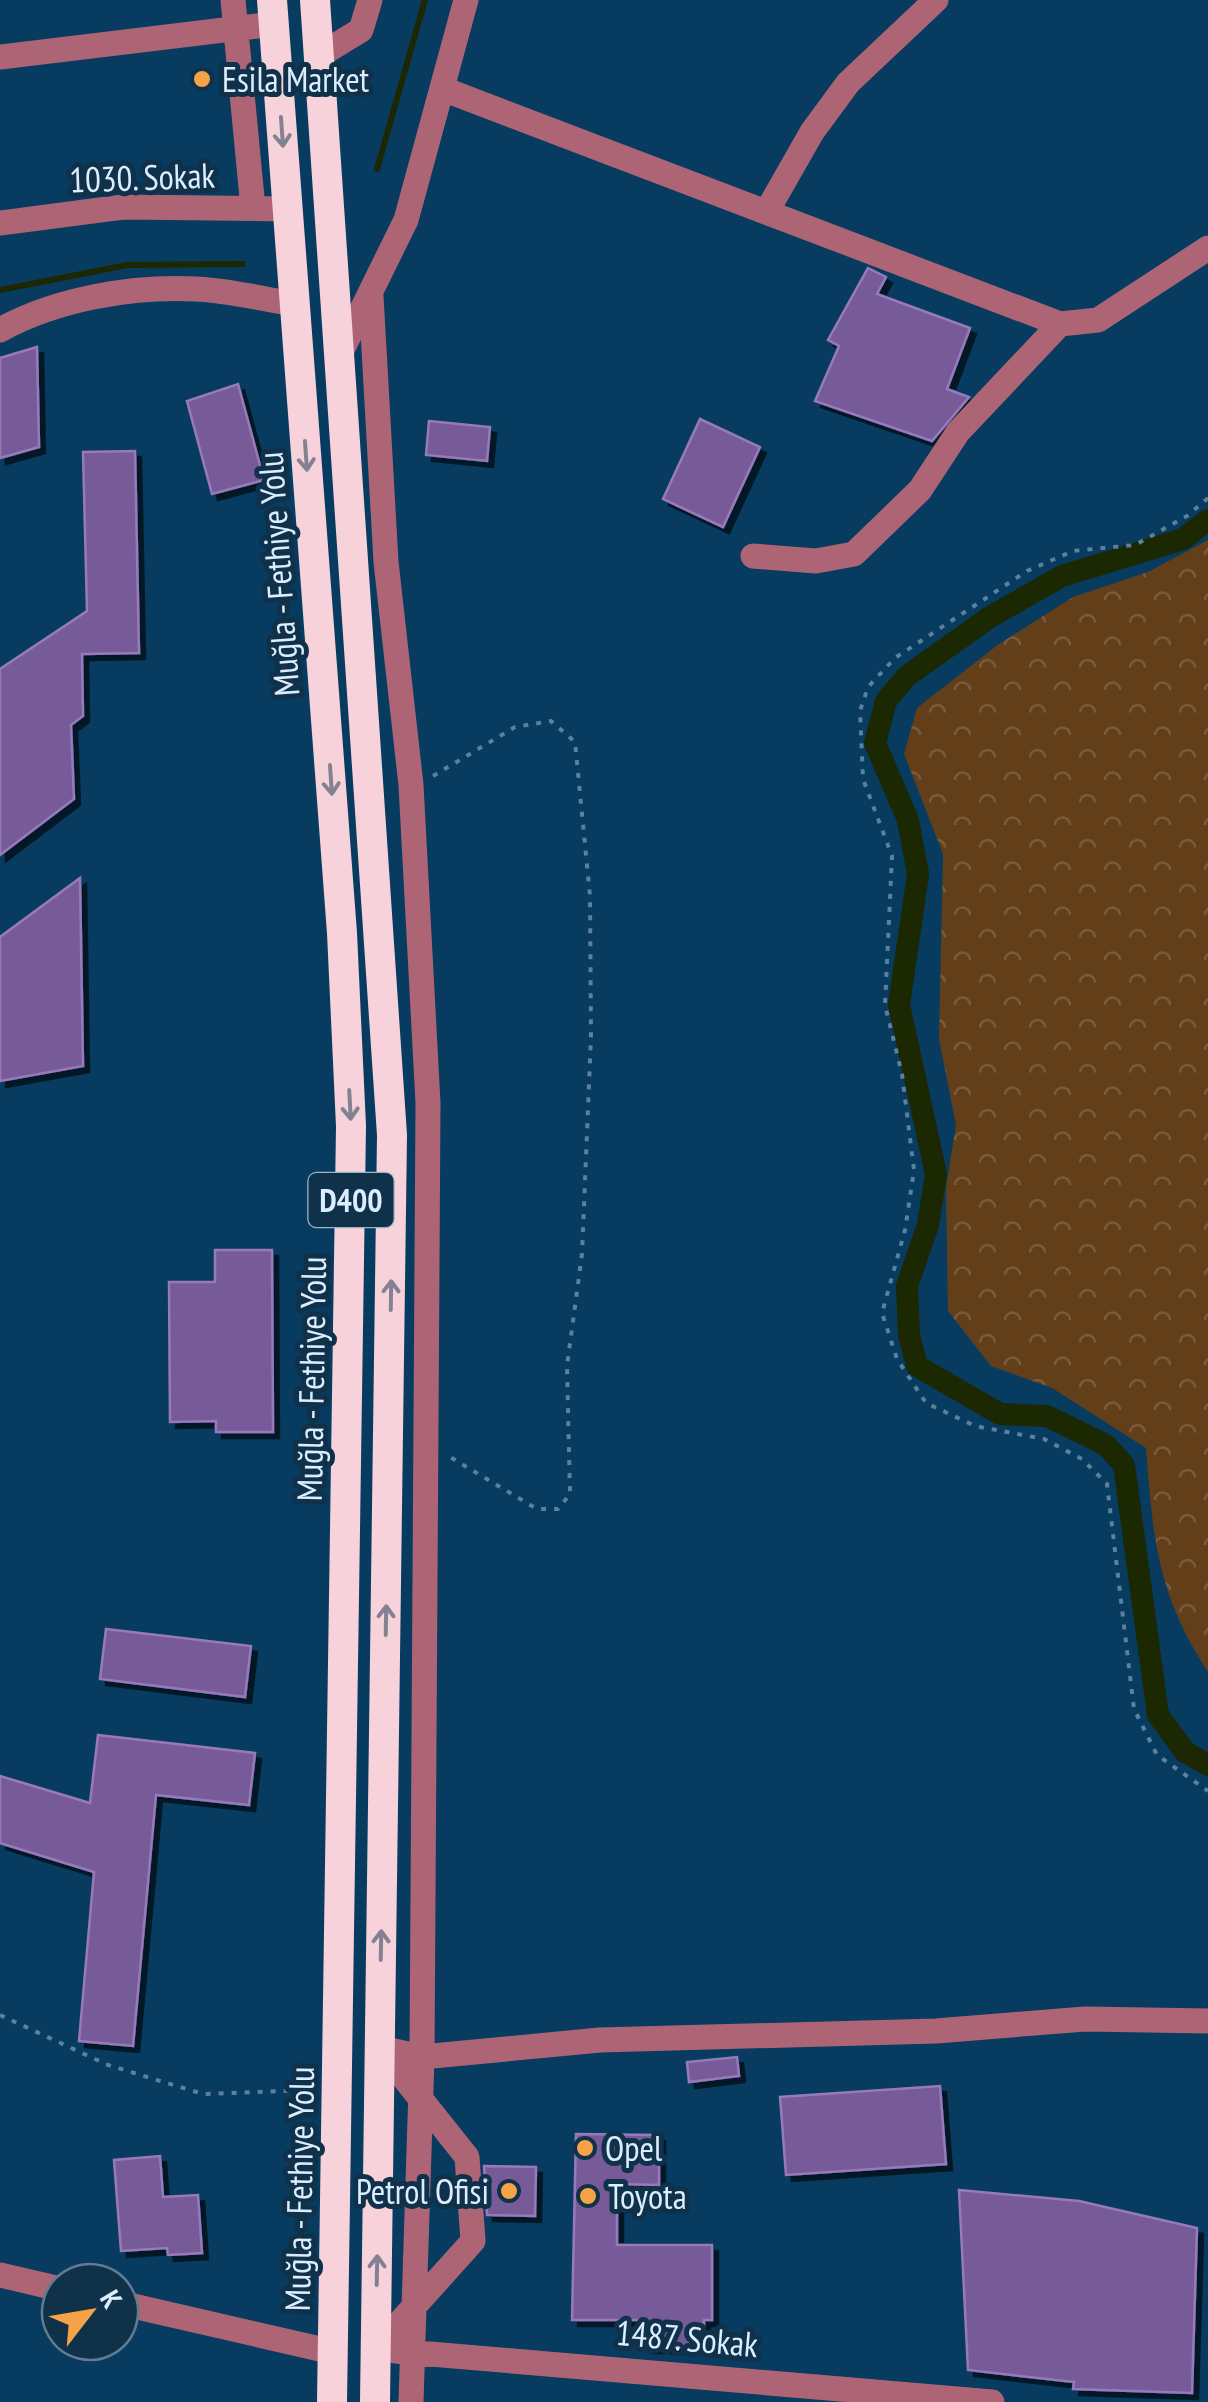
<svg xmlns="http://www.w3.org/2000/svg" width="1208" height="2402" font-family="'PT Sans Narrow',sans-serif">
<style>
.forest{fill:url(#forest-crowns)}
.lines{fill:none;stroke-linecap:round;stroke-linejoin:round}
.stream{stroke:#1c2802;stroke-width:6}
.canal{stroke:#1c2802;stroke-width:22}
.building{fill:#775a98;stroke:#987abb;stroke-width:2.5;filter:url(#shadow)}
.path{stroke:#5b819e;stroke-width:4;stroke-dasharray:5 8;stroke-linecap:butt}
.minor{stroke:#ad6576;stroke-width:25}
.highway{stroke:#f7d2da;stroke-width:30}
.oneway{stroke:#838292}
.poi-dot{fill:#f6a247;stroke:#0f314a;stroke-width:4}
.labels{text-anchor:middle;dominant-baseline:central;stroke-width:10;stroke-linejoin:round;paint-order:stroke}
.shield{fill:#0f314a;stroke:#9eb5c8;stroke-width:2.5}
.shield-label{font-size:32px;font-weight:bold;fill:#dbedfe}
.poi-label{font-size:35px;fill:#dbedfe;stroke:#0f314a;text-anchor:start}
.street-label{font-size:35px;fill:#dbedfe;stroke:#0f314a}
</style>
<defs>
<pattern id="forest-crowns" width="20" height="18" patternUnits="userSpaceOnUse" patternTransform="scale(2.5)"><rect width="20" height="18" fill="#633f19"/><path d="M2 6a3 3 0 1 1 6 0M12 15a3 3 0 1 1 6 0" fill="none" stroke="#795b3c"/></pattern>
<filter id="shadow"><feDropShadow dx="6" dy="6" stdDeviation="0" flood-color="#0009"/></filter>
</defs>
<rect width="100%" height="100%" fill="#073b5f"/>
<path class="forest" d="M1208,540v1132c-51,-78 -55,-134 -62,-224l-94,-60 -61,-22 -43,-55 -2,-123 10,-63 -17,-86 4,-185 -39,-100 13,-46 82,-64 74,-47 75,-25z"/>
<g class="lines">
<path class="stream" d="M377,169l48,-169
M0,290l127,-25 116,-1"/>
<path class="canal" d="M1208,520l-25,19 -121,37 -72,41 -83,59 -21,25 -11,42 33,77 10,54 -19,131 37,169 -8,51 -21,61 2,49 8,31 83,48 47,2 59,29 18,20 34,250 27,37 23,13"/>
</g>
<path class="building" d="M868,268l18,9 -9,17 93,34 -23,61 22,8 -37,44 -117,-40 24,-55 -11,-6z
M37,347l2,100 -39,11v-100z
M238,384l26,96 -52,14 -25,-93z
M700,419l60,28 -37,80 -60,-28z
M429,421l61,6 -3,34 -61,-6z
M135,451l4,202 -57,1 1,62 -12,9 3,74 -74,56v-186l87,-58 -4,-159z
M80,878l3,188 -83,15v-144z
M215,1250h57l1,182h-57v-11l-46,1 -1,-140h46z
M106,1629l145,17 -6,51 -145,-18z
M98,1735l157,18 -6,52 -93,-10 -23,251 -54,-5 15,-169 -94,-29v-67l90,27z
M737,2057l2,19 -50,6 -2,-20z
M940,2086l6,78 -160,11 -6,-78z
M576,2134l83,1v50l-42,-1v61h95v75h-8v27h-57v-27h-75z
M160,2156l3,41 35,-2 4,58 -34,2 -1,-7 -46,3 -7,-91z
M484,2166l52,1 -1,49 -48,-1z
M959,2190l120,11 118,27 -5,165 -119,-4 1,-7 -106,-12z"/>
<g class="lines">
<path class="path" d="M1208,498l-21,18 -52,29 -62,6 -46,20 -132,87 -27,29 -8,24 3,68 29,77 -7,149 17,69 12,96 -9,60 -23,83 15,46 29,44 49,23 69,13 38,20 25,25 27,225 23,46 51,36
M433,776l82,-49 36,-6 24,21 15,154 1,140 -9,218 -15,112 3,128 -12,15h-21l-87,-52
M0,2015l108,50 95,29 107,-4"/>
<path class="minor" d="M233,0l20,208
M320,55l41,-25 9,-30
M0,57l274,-33
M443,89l617,235 38,-4 110,-72
M767,211l45,-79 36,-49 88,-83
M0,223l123,-16 165,2
M371,296l15,266 25,223 17,318 -6,954 -11,345
M0,330c56,-31 131,-44 195,-41 33,1 67,10 100,15
M341,352l65,-132 60,-220
M753,556l63,5 38,-7 66,-64 38,-58 102,-108
M380,2048l42,9 178,-17 336,-9 149,-12 123,2
M0,2275l60,14
M120,2303l213,49
M375,2350l98,-109 -6,-84 -87,-109
M395,2351l597,51"/>
<path class="highway" d="M272,0l70,933 9,193 -19,1276
M315,0l77,1135 -17,1267"/>
</g>
<defs><path id="oneway-shaft" d="M-6 0H5M1.5-3L5.5 0L1.5 3" fill="none" stroke-width="1.6" stroke-linecap="round" stroke-linejoin="round" transform="scale(2.5)"/></defs>
<g class="oneway">
<use href="#oneway-shaft" transform="translate(282 132) rotate(86)"/>
<use href="#oneway-shaft" transform="translate(306 456) rotate(86)"/>
<use href="#oneway-shaft" transform="translate(331 780) rotate(86)"/>
<use href="#oneway-shaft" transform="translate(350 1105) rotate(87)"/>
<use href="#oneway-shaft" transform="translate(391 1295) rotate(-89)"/>
<use href="#oneway-shaft" transform="translate(386 1620) rotate(-89)"/>
<use href="#oneway-shaft" transform="translate(381 1945) rotate(-89)"/>
<use href="#oneway-shaft" transform="translate(377 2270) rotate(-89)"/>
</g>
<g class="poi-dot">
<circle cx="202" cy="79" r="10"/>
<circle cx="585" cy="2148" r="10"/>
<circle cx="509" cy="2191" r="10"/>
<circle cx="588" cy="2196" r="10"/>
</g>
<g class="labels">
<rect class="shield" x="308.5" y="1173" width="85" height="54" rx="8"/>
<g class="shield-label">
<text x="351" y="1200">D400</text>
</g>
<g class="poi-label">
<text x="222" y="79">Esila Market</text>
<text x="605" y="2148">Opel</text>
<text x="489" y="2191" text-anchor="end">Petrol Ofisi</text>
<text x="608" y="2196">Toyota</text>
</g>
<g class="street-label">
<text transform="translate(142 177) rotate(-2)">1030. Sokak</text>
<text transform="translate(278 574) rotate(-94)">Muğla - Fethiye Yolu</text>
<text transform="translate(311 1379) rotate(-89)">Muğla - Fethiye Yolu</text>
<text transform="translate(299 2189) rotate(-89)">Muğla - Fethiye Yolu</text>
<text transform="translate(687 2338) rotate(5)">1487. Sokak</text>
</g>
</g>
<g transform="translate(90 2312) rotate(59)"><circle r="48" fill="#0f314a" stroke="#617c92" stroke-width="2.5"/>
<path d="M0-8L18 38L0 25L-18 38Z" fill="#f6a247"/>
<text y="-15" font-size="28" font-weight="bold" text-anchor="middle" fill="#dbedfe">K</text>
</g>
</svg>
